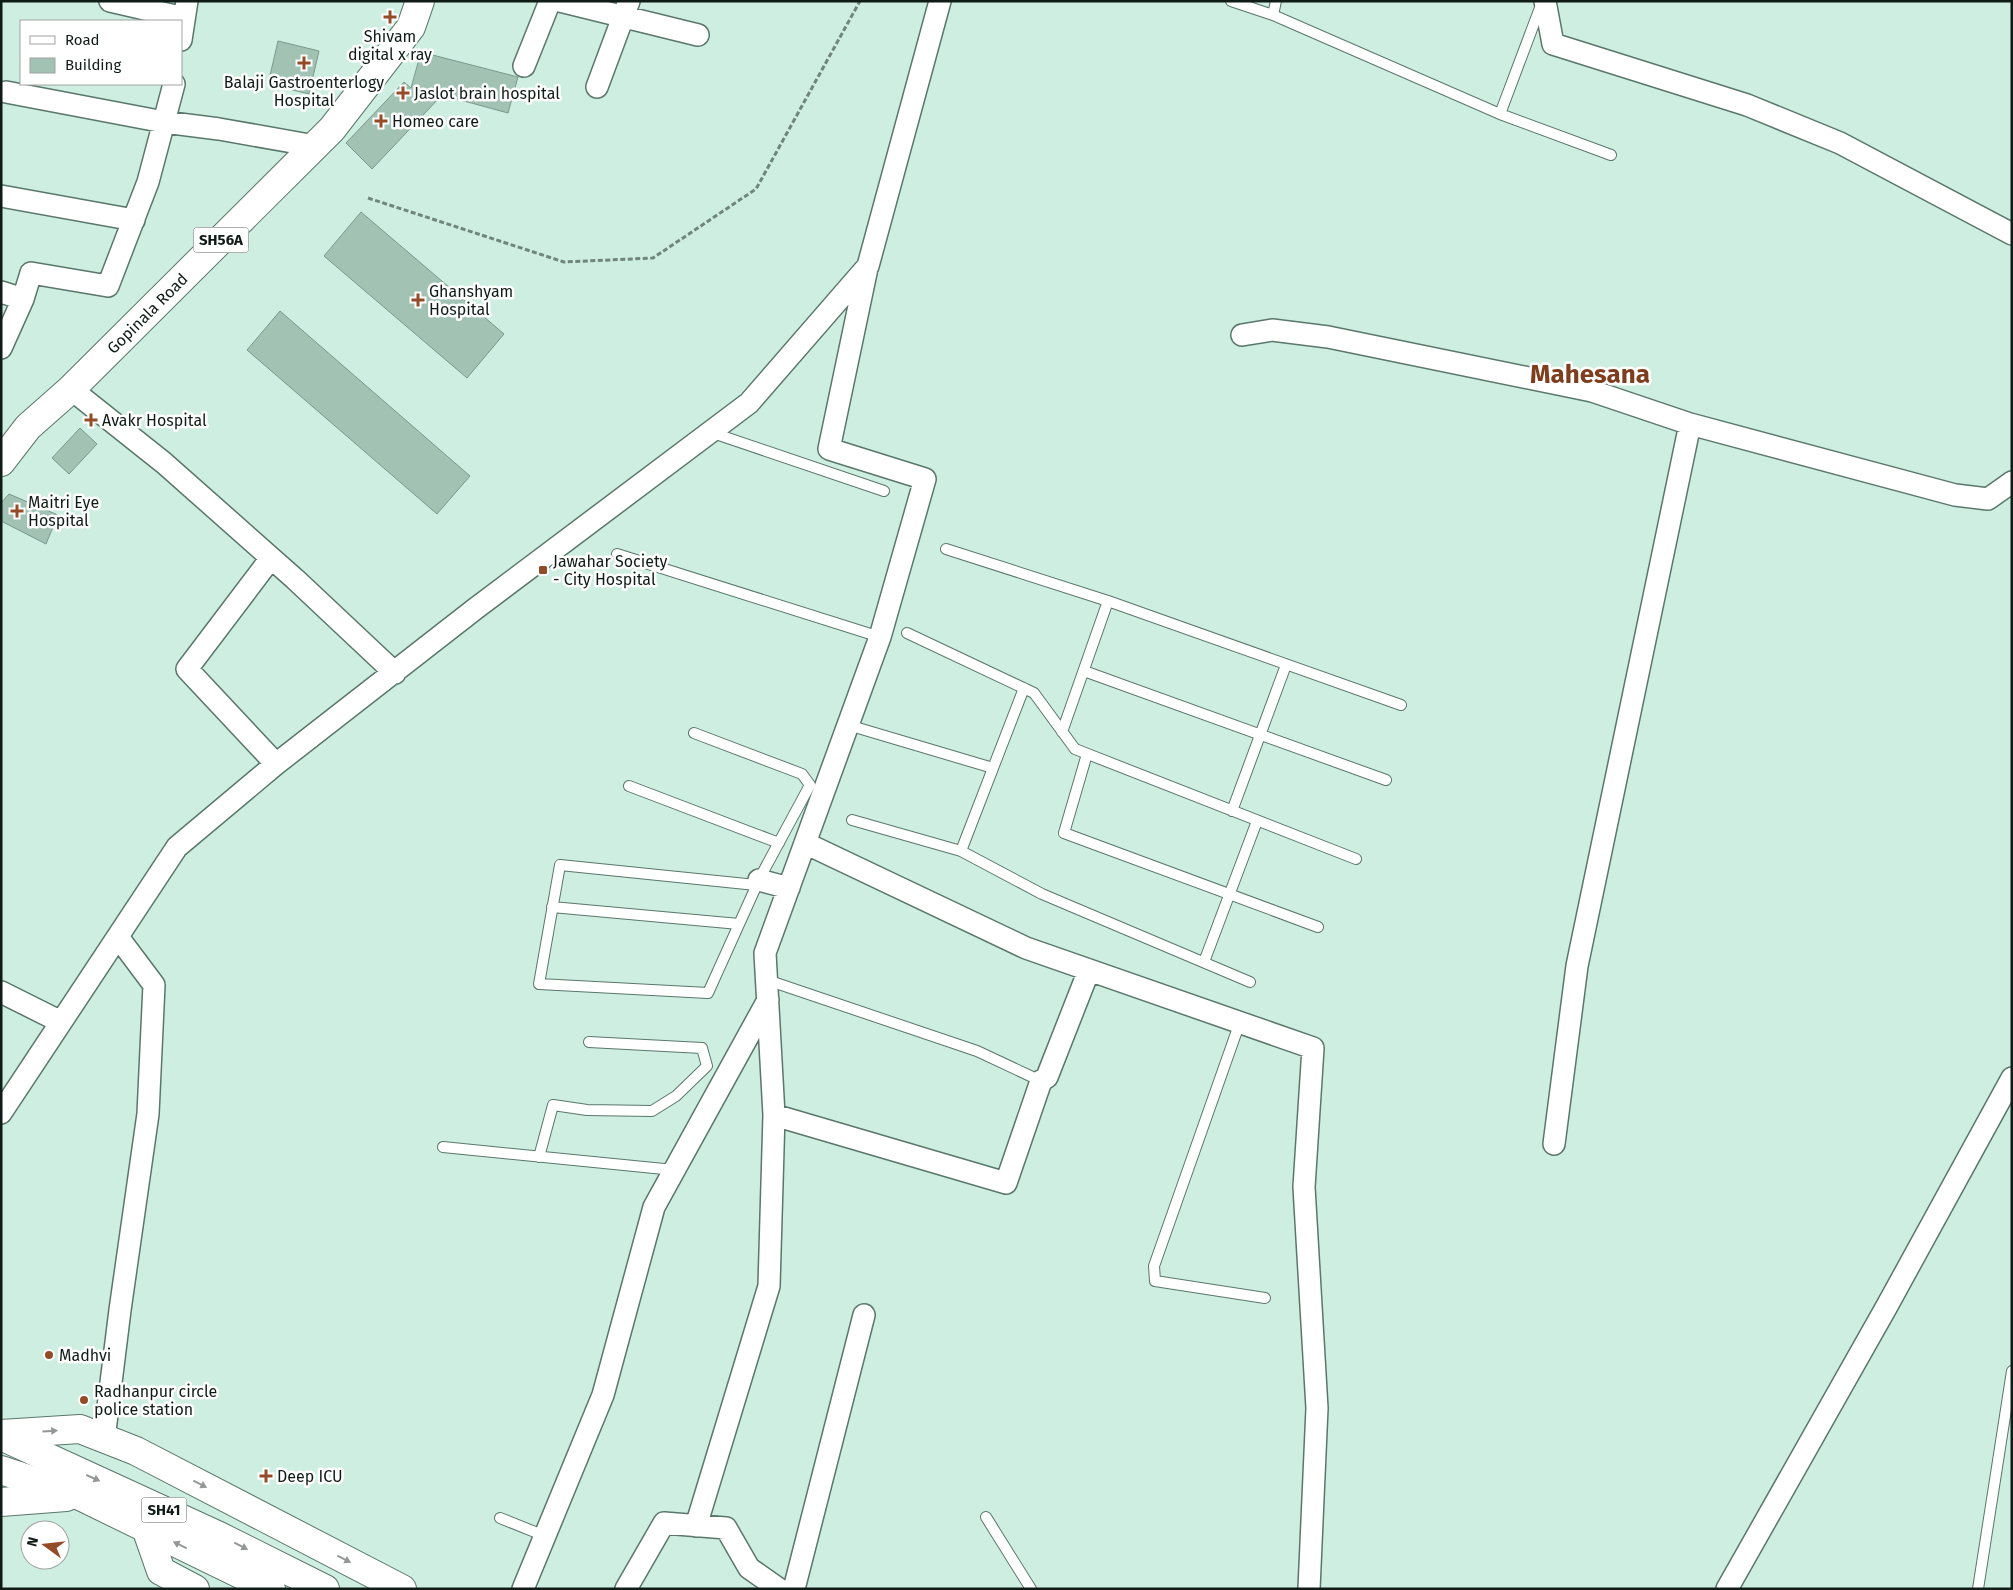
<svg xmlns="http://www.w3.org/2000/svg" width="2013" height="1590" font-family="'Fira Sans',sans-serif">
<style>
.building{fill:#a2c2b4;stroke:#7a998c}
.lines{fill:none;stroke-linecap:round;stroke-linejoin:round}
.lane-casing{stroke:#5a776b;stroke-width:12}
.street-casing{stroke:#5a776b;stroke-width:24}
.secondary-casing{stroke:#5a776b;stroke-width:30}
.primary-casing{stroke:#5a776b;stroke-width:30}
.path{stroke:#70867d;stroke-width:3;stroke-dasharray:5 2.5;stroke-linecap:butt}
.lane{stroke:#fff;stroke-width:10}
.street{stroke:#fff;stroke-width:21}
.secondary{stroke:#fff;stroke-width:28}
.primary{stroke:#fff;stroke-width:28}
.oneway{fill:#939896}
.poi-dot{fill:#944c28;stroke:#fff;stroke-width:2}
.labels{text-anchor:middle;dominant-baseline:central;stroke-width:5;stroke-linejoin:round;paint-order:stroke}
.shield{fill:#fff;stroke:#575f5c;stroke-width:1}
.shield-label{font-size:15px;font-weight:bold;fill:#0f1b16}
.poi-label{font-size:16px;fill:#0f1b16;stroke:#fff;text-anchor:start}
.street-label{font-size:16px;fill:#0f1b16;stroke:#fff}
.town-label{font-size:26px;font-weight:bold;fill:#7e3e1d;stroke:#fff}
</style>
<rect width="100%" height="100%" fill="#cdeee0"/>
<path class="building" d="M278,41l41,10 -10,43 -41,-10z
M421,52l97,25 -10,36 -66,-18 -70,74 -26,-26 58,-61 7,6z
M361,212l143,122 -37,44 -143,-122z
M280,311l190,165 -33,38 -190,-164z
M80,428l17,16 -28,30 -17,-16z
M9,494l49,21 -12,29 -45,-23v-18z"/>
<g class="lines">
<defs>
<path id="lane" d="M1231,1l42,14 227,99 111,41
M1273,15l3,-14
M1500,114l41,-109
M710,432l174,59
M946,549l162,52
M617,554l263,83
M907,633l127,60 41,56 281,110
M1084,671l302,109
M1024,688l-63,163 81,43 208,88
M848,725l145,43
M1062,732l46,-131 293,104
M694,733l108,41 8,11 -54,100 -196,-20 -21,119 169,9 51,-113
M1087,754l-23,79 254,94
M629,786l150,57
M1232,811l54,-146
M852,820l109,31
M552,907l187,17
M1204,962l53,-141
M767,980l210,71 64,30
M1240,1022l-86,244 1,15 110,17
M443,1147l231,23
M539,1157l14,-52 34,5 65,1 24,-15 31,-30 -5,-18 -113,-6
M986,1517l45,72
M500,1518l45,18
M1978,1589l34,-218"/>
<path id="street" d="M110,1l74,17
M560,1l138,34
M1545,1l8,43 194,61 93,38 172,91
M181,40l6,-39
M524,66l26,-65
M597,87l32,-86
M6,92l158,30 55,7 96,17
M1,196l133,24
M1,292l22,7
M1242,335l30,-5 56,7 264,54 98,33 265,71 33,4 24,-17
M1,348l22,-49 8,-26 77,13 40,-104 26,-98
M71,389l93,74 131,116 100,94
M271,558l-84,111 89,95
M805,843l221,105 287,100 -9,139 13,221 -8,181
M759,880l30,8
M1,992l60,30
M1,1113l176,-266 99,-83 199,-155 274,-206 119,-137 72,-265
M774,1115l232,68 35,-102 6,-4 42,-107
M1554,1144l23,-178 113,-542
M104,1439l16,-129 28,-196 6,-129 -36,-48
M696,1526l73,-240 5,-171 -9,-162 115,-316 45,-158 -96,-30 38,-181
M523,1589l80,-194 51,-188 114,-207
M626,1589l38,-66 62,5 23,40 30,21
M794,1589l70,-274
M1727,1589l160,-283 125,-228"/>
<path id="secondary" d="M1,1434l79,-5 56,22 266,138
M146,1528l15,43 34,18"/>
<g id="primary">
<path id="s1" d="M1,462l27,-35 43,-38 261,-260 79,-102 9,-26"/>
<path d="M1,1436l218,100 106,53"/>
<path d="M1,1470l79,26 191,93"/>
<path d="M1,1502l65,-5"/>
</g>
</defs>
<use href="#lane" class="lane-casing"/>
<use href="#street" class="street-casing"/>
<use href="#secondary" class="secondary-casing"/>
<use href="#primary" class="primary-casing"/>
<path class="path" d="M368,198l196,64 89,-4 103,-69 104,-188"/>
<use href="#lane" class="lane"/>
<use href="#street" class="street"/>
<use href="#secondary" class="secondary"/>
<use href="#primary" class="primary"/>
</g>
<defs><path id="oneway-solid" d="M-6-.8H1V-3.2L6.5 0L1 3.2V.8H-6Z" transform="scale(1.25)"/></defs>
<g class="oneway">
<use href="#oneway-solid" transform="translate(50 1431) rotate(-3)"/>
<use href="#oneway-solid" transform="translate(93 1478) rotate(24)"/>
<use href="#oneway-solid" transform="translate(200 1484) rotate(27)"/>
<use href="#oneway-solid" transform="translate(180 1545) rotate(-154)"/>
<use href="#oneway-solid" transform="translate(241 1546) rotate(27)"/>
<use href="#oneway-solid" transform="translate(344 1559) rotate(27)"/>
</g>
<g class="poi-dot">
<path d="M387.5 9.5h5v5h5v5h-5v5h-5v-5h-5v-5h5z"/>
<path d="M301.5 55.5h5v5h5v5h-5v5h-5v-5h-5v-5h5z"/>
<path d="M400.5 85.5h5v5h5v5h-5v5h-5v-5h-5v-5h5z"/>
<path d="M378.5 113.5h5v5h5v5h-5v5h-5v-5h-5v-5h5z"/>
<path d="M415.5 292.5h5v5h5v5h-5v5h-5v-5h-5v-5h5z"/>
<path d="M88.5 412.5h5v5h5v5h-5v5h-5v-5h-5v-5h5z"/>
<path d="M14.5 503.5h5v5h5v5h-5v5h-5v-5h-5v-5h5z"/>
<rect x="538" y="565" width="10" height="10" rx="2.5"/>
<circle cx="49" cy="1355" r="5"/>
<circle cx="84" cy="1400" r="5"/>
<path d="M263.5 1468.5h5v5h5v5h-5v5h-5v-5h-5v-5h5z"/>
</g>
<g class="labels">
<g class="shield">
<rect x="193.5" y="227.5" width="55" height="25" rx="4"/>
<rect x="141.5" y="1497.5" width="45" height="25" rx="4"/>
</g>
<g class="shield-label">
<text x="221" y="240">SH56A</text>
<text x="164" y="1510">SH41</text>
</g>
<g class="poi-label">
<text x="390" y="36" text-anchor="middle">Shivam<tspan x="390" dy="18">digital x ray</tspan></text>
<text x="304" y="82" text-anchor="middle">Balaji Gastroenterlogy<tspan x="304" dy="18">Hospital</tspan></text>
<text x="414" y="93">Jaslot brain hospital</text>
<text x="392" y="121">Homeo care</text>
<text x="429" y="291">Ghanshyam<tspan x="429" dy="18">Hospital</tspan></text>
<text x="102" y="420">Avakr Hospital</text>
<text x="28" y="502">Maitri Eye<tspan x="28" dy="18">Hospital</tspan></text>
<text x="553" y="561">Jawahar Society<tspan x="553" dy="18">- City Hospital</tspan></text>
<text x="59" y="1355">Madhvi</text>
<text x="94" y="1391">Radhanpur circle<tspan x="94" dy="18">police station</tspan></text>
<text x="277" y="1476">Deep ICU</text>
</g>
<g class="street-label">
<text stroke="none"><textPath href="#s1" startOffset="209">Gopinala Road</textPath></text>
</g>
<g class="town-label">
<text x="1590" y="374">Mahesana</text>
</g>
</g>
<rect width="2013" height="1590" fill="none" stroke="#0f1b16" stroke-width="5"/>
<rect x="20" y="20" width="162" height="65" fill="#ffffff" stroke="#9fa4a2"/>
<rect x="30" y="36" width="25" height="8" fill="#ffffff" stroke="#9fa4a2"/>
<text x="65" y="45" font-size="15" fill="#0f1b16">Road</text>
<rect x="30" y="58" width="25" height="15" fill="#a2c2b4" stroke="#9fa4a2"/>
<text x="65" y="70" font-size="15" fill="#0f1b16">Building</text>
<g transform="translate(45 1545) rotate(285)"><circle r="24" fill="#ffffff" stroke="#9fa4a2"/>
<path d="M0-4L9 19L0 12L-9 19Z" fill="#944c28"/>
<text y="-8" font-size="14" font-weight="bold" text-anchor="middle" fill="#0f1b16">N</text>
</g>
</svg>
